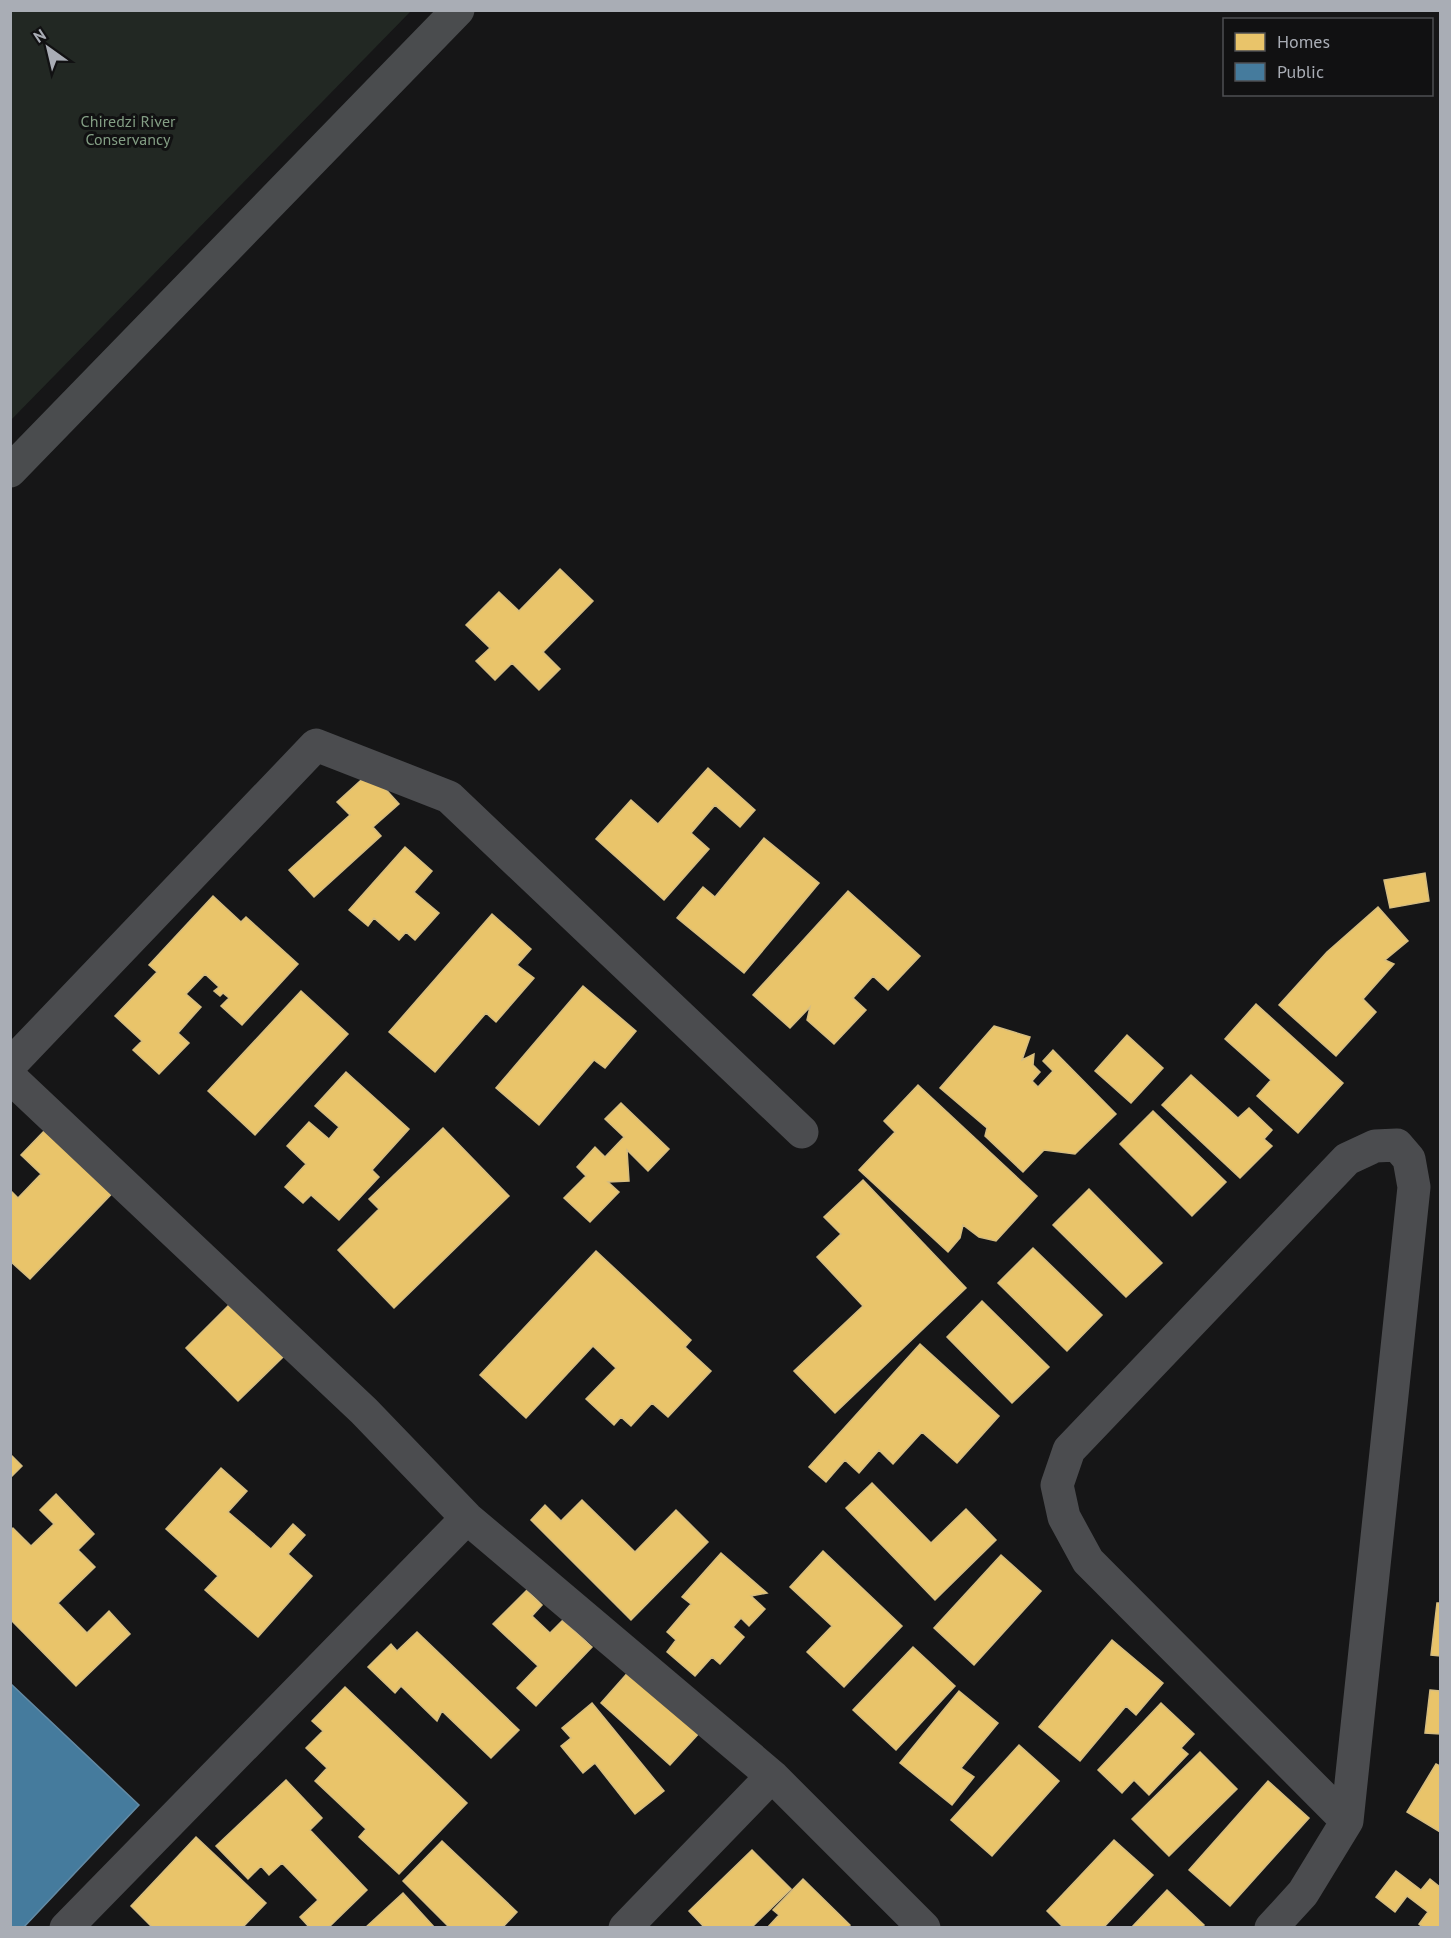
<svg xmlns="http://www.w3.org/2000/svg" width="1451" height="1938" font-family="'PT Sans',sans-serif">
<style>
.green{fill:#222823}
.homes{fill:#e9c46a;stroke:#d6bd80;stroke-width:1.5}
.public{fill:#457b9d;stroke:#638aa4;stroke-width:1.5}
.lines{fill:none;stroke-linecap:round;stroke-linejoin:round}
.minor{stroke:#4b4c4f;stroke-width:33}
.trunk{stroke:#4a4c4e;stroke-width:33}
.labels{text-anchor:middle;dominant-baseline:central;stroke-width:6;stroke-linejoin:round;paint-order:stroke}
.park-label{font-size:16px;fill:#839e84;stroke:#111112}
</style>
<rect width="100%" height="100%" fill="#161617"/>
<path class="green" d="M11,10l400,1 -400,409 -1,-409z"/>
<path class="homes" d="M560,569l33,32 -50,51 17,17 -21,21 -27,-27 -17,17 -19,-19 14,-13 -24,-23 33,-33 20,19z
M708,768l47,42 -15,17 -25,-22 -24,28 18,16 -45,51 -68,-61 35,-39 27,24z
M370,772l29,32 -26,23 8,9 -67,61 -25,-27 61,-55 -13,-13z
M764,838l55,45 -75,90 -67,-55 26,-31 12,10z
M405,847l27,24 -18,21 25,21 -24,27 -9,-8 -7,8 -25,-22 -6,8 -19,-16z
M1425,873l4,28 -39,7 -6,-28z
M848,891l72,65 -32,34 -15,-14 -20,22 13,12 -32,34 -27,-24 3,-13 -20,21 -37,-33z
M213,896l28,26 5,-5 52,47 -56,61 -21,-19 8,-8 -6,-5 -3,3 -6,-5 5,-4 -14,-13 -19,20 15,13 -23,26 11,10 -30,31 -26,-24 9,-9 -27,-25 42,-44 -8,-7z
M1378,907l30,34 -23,19 9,4 -31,35 13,13 -40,44 -57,-51 48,-53z
M492,914l39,35 -14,16 17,13 -38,44 -10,-9 -51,59 -46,-40z
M583,986l53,45 -31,37 -11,-8 -55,65 -43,-37z
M301,991l47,43 -93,101 -47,-44z
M1256,1004l87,79 -45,50 -41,-37 14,-16 -46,-41z
M994,1026l36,11 -8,23 12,-6 -1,11 7,7 -8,9 6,6 15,-16 -10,-10 10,-11 63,64 -41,40 -31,-4 -21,22 -38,-36 2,-8 -47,-40z
M1127,1035l36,33 -32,35 -36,-32z
M346,1072l63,57 -37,41 7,7 -40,43 -28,-25 -8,8 -18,-16 21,-23 -19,-18 22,-24 20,17 10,-12 -24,-21z
M1191,1075l47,43 11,-10 23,22 -8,9 8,7 -32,32 -78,-73z
M918,1085l119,111 -41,45 -17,-4 -16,-12 -3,13 -12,14 -89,-82 36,-38 -11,-11z
M621,1103l48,46 -21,22 -21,-21 2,31 -21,1 11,10 -29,30 -26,-24 22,-22 -9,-9 18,-20 10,10 19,-20 -19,-18z
M1153,1111l73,71 -34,34 -72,-72z
M47,1128l75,55 -92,96 -20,-18v-71l8,8 23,-24 -20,-19z
M443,1128l66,68 -115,112 -56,-58 41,-41 -10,-10z
M863,1180l103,108 -131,125 -41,-42 69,-65 -46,-49 24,-23 -17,-17z
M1089,1189l73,74 -36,34 -73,-72z
M1033,1248l69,67 -35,36 -69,-68z
M596,1251l95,89 -6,7 26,24 -43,46 -16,-14 -21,23 -10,-9 -7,8 -28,-26 30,-31 -23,-22 -67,72 -46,-43z
M982,1301l67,66 -37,36 -65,-66z
M230,1304l53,53 -45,44 -52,-53z
M920,1344l79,72 -42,47 -35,-31 -29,32 -14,-14 -20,23 -14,-13 -19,22 -17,-15z
M10,1454l12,12 -12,12z
M221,1468l26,23 -19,21 43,37 22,-25 12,11 -17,19 24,22 -54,61 -53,-47 13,-14 -52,-47z
M872,1483l59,60 35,-34 30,31 -61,60 -89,-92z
M56,1494l38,40 -16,16 17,17 -37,36 29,30 22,-22 21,23 -54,52 -66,-67v-90l3,-1 18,18 23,-22 -14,-14z
M582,1500l53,52 41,-42 32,32 -77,78 -100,-100 14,-15 16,16z
M823,1551l79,75 -58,61 -37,-35 25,-26 -42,-39z
M721,1553l46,40 -16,3 14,13 -16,17 -8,-8 -8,9 11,10 -24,27 -8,-7 -17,19 -28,-24 9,-12 -9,-8 24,-28 -9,-7z
M1001,1555l40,36 -67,74 -40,-37z
M527,1590l15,15 -10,11 18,17 13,-13 29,27 -56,59 -19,-18 21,-22 -45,-42z
M1437,1603h3v53l-9,-1z
M417,1632l102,98 -28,28 -49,-47 -5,10 -36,-35 -6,7 -27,-26 23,-23 6,7z
M1112,1640l51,43 -27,32 -10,-9 -46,55 -41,-34z
M913,1647l42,39 -59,64 -43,-40z
M631,1669l70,62 -31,34 -69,-62z
M345,1687l122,116 -68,71 -40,-37 7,-8 -51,-48 12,-13 -21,-20 17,-17 -11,-10z
M1430,1690l10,1v43l-15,-1z
M959,1691l39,32 -37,45 13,9 -22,28 -52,-42z
M592,1703l72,88 -29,23 -40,-51 -12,10 -22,-27 10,-8 -9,-10z
M1161,1703l33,31 -13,14 7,6 -39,41 -15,-15 -12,13 -24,-23z
M1019,1745l40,36 -67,75 -41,-36z
M1200,1752l37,37 -68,67 -37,-37z
M1436,1764l4,2v66l-33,-20z
M286,1780l36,38 -12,12 57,60 -39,38h-18l-10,-11 18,-17 -36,-37 -13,12 -8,-9 -13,13 -32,-33z
M1268,1781l41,37 -79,88 -41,-36z
M196,1837l70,66 -24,25h-89l-22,-22z
M1114,1840l39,35 -50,53h-39l-17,-17z
M442,1841l75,71 -15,16h-52l-47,-47z
M752,1850l39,39 -40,39h-46l-16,-17z
M1396,1871l25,19 9,-11 10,8v41h-16l-5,-4 9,-12 -21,-16 -12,16 -19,-15z
M803,1879l47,46 -2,3h-81l12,-13 -6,-5z
M1167,1890l37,35 -3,3h-70z
M403,1893l32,35h-70z"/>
<path class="public" d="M10,1683l129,122 -116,123h-13z"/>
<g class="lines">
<path class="minor" d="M10,1065l306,-320 133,52 353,335
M10,1077l354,334 103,107 305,258 152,152
M66,1928l401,-410
M625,1928l147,-152
M1271,1928l32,-35 44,-72 67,-634 -5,-28 -12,-14 -22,1 -28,13 -278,291 -12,35 7,32 24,44 259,260"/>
<path class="trunk" d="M10,471l448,-461"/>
</g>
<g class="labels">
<g class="park-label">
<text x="128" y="121">Chiredzi River<tspan x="128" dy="18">Conservancy</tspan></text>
</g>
</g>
<rect width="1451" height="1938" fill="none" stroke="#a9adb5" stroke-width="24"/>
<rect x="1223" y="18" width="210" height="78" fill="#111112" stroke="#4e4f53" stroke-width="1.5"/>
<rect x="1235" y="33" width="30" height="18" fill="#e9c46a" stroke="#4e4f53" stroke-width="1.5"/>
<text x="1277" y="48" font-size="18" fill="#a9adb5">Homes</text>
<rect x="1235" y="63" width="30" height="18" fill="#457b9d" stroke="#4e4f53" stroke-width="1.5"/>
<text x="1277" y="78" font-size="18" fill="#a9adb5">Public</text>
<g transform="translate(48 48) rotate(326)" stroke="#111112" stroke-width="4.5" paint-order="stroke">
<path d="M0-4.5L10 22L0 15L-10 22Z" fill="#a9adb5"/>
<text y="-9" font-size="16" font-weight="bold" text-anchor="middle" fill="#a9adb5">N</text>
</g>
</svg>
